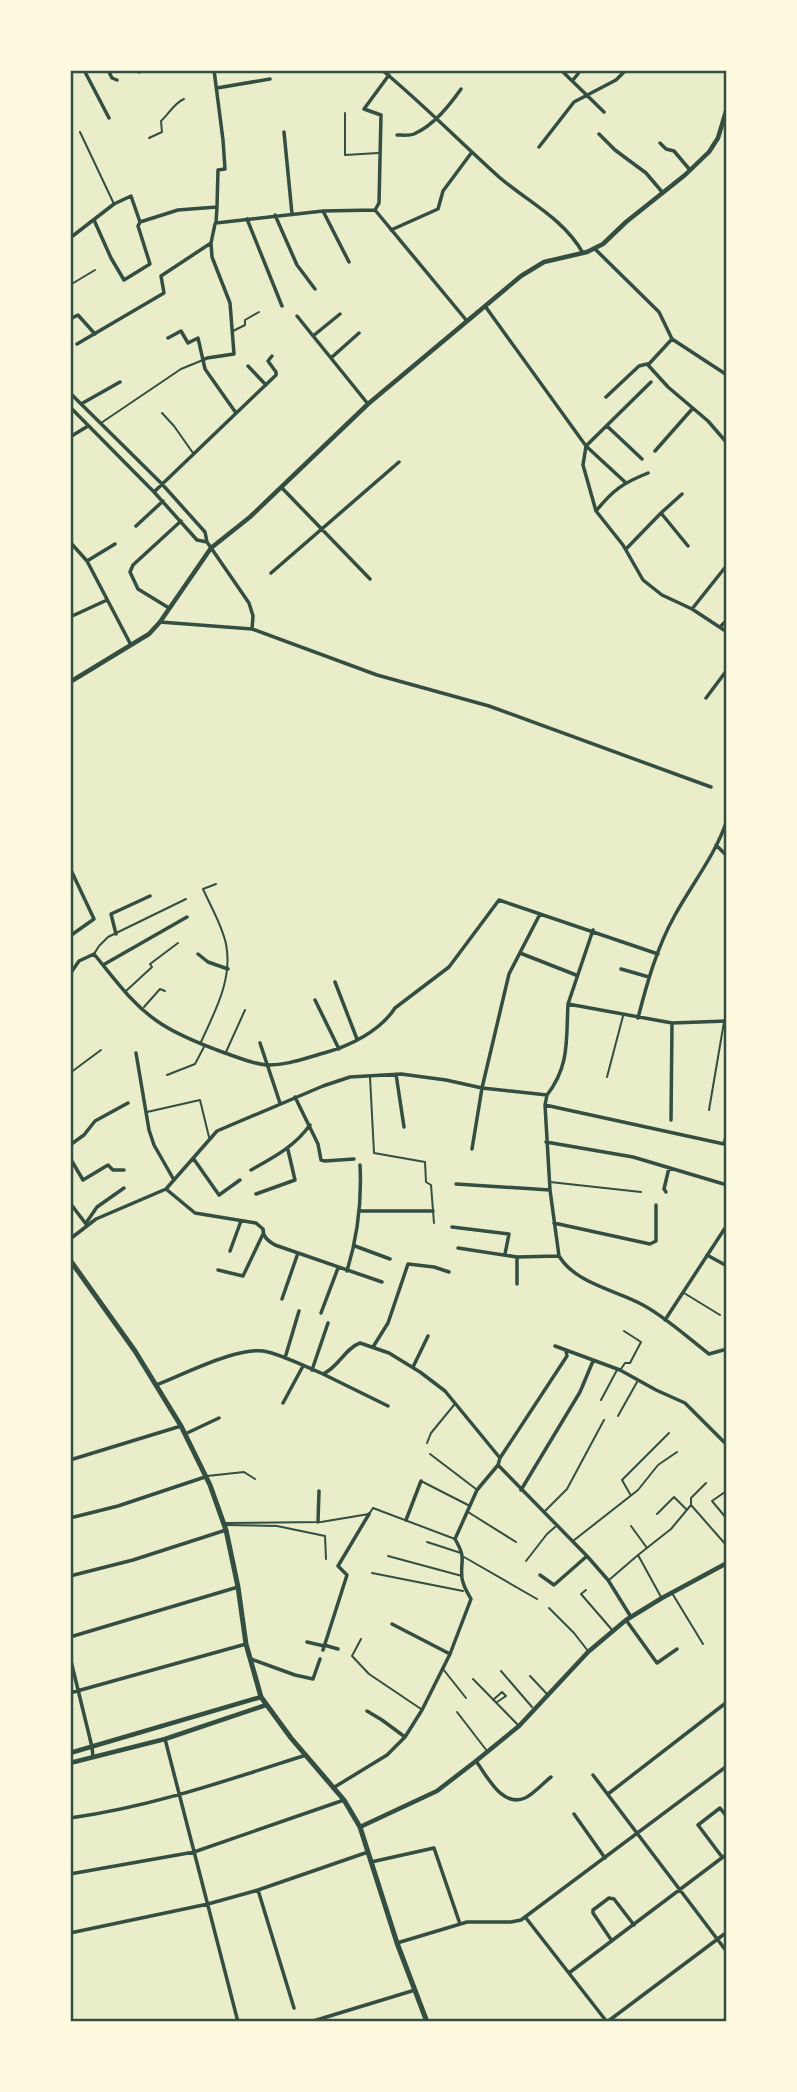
<svg xmlns="http://www.w3.org/2000/svg" width="797" height="2092" font-family="Lato,sans-serif">
<style>
.lines{fill:none;stroke-linecap:round;stroke-linejoin:round}
.service{stroke:#344e41;stroke-width:2}
.minor{stroke:#344e41;stroke-width:3.5}
.tertiary{stroke:#344e41;stroke-width:4.5}
.secondary{stroke:#344e41;stroke-width:5}
.neatline{fill:none;stroke:#344e41;stroke-width:2.5}
</style>
<rect width="100%" height="100%" fill="#e9edc9"/>
<g class="lines">
<path class="service" d="M345,113v42l33,-2
M80,132l34,72
M149,138l13,-6 -1,-11c8,-7 13,-18 23,-22
M70,285l25,-15
M233,331l12,-6v-5l14,-8
M162,413l12,13 19,27
M101,423l80,-54 22,-9
M94,954l5,-8 9,-9 78,-38
M126,991l26,-24 -2,-3 28,-21
M144,1007l16,-18 5,2
M201,1042c14,-31 32,-63 25,-98 -4,-19 -15,-37 -23,-55l13,-5
M226,1052l19,-42
M70,1073l31,-23
M167,1075l28,-11 10,-19
M370,1077l4,76 51,9 1,20 5,3 3,38
M607,1077l16,-61
M709,1110l15,-88
M147,1112l53,-12 9,37
M550,1182l91,10
M684,1293l36,22
M621,1369l4,-6h5l11,-21 -17,-11
M601,1400l16,-30
M618,1416l19,-34
M427,1443l4,-10 23,-28
M430,1454l46,35
M207,1476l37,-4 11,7
M421,1481l47,24
M706,1483l-15,15v7l36,41
M725,1492l-13,9 15,18
M630,1494l-8,-14 47,-47
M545,1511l22,-22 37,-69
M468,1512l48,30
M657,1514l17,-17 12,12
M226,1523l95,-1 48,-8 4,-6 82,31
M226,1525l51,1 48,10 1,23
M631,1526l16,22
M573,1541l65,-51 20,-25 19,-13
M427,1542l34,11
M388,1556l74,20
M464,1557l73,42
M526,1561l21,-27 8,-7
M372,1573l91,18
M609,1580l29,-25
M586,1590l-5,4 32,37
M672,1593l31,51
M661,1597l-23,-42 33,-26 20,-24
M549,1608l25,25 14,18
M361,1639l-9,17 17,18 52,35
M443,1669l23,29
M501,1671l31,36
M530,1676l17,18
M473,1679l46,47
M493,1700l9,-8 4,4 -9,6
M457,1712l30,39"/>
<path class="minor" d="M84,70l25,48
M108,70l4,8 5,2
M139,70v2l5,-2
M214,70l9,70 2,29 -7,1 -1,37
M382,70c41,34 78,72 117,107 29,25 64,41 84,76
M561,70l43,42
M573,80l8,-10
M217,88l53,-9
M284,132l8,82
M599,134l16,16 31,23 17,20
M397,135c5,0 12,1 17,-1 20,-9 35,-28 47,-45
M660,143l6,6 8,2 16,19
M539,147l35,-45 42,-22 10,-10
M375,210l4,-7 2,-88 -17,-6 25,-34
M375,210l92,111
M323,211l26,51
M275,215l22,50 18,24
M247,219l35,87
M94,220l17,38 13,22 26,-16 -12,-38 2,-4
M391,230l47,-21 5,-18 29,-39
M70,238l44,-34 17,-8 9,26 38,-12 39,-3 -1,16 107,-12 52,-1
M595,249l64,63 13,27 55,36
M485,306l101,140 -3,19 13,46 27,34 20,35 19,15 30,14 35,23
M297,316l71,88
M70,319l8,-4 17,19
M313,336l27,-22
M168,338l13,-7 7,12 10,-5 7,31 31,44
M672,339l-24,26 20,22 40,34 19,22
M77,344l87,-51 -3,-17 50,-33
M331,358l28,-25
M203,360l4,-2 27,-4 -4,-51 -18,-46 -1,-14 4,-19
M248,366l18,19
M70,393l92,91 43,48 2,10 42,61 4,13 -1,13
M606,397l33,-31 8,-2
M81,404l39,-22
M70,407l84,85 43,48 10,2
M607,426l35,33
M70,437l18,-11
M655,451l38,-43
M625,482l-39,-36 65,-64
M282,488l88,91
M154,492l122,-117v-3l-8,-11 4,-5
M596,511c17,-21 27,-28 52,-38
M661,513l21,-19
M136,526l27,-25
M70,542l17,19 44,84
M626,549l35,-36 27,33
M87,561l28,-17
M271,573l128,-111
M169,608l-31,-19 -8,-17 3,-7 48,-44
M692,609l35,-44
M70,617l37,-17
M160,622l92,7 125,46 112,31 222,81
M720,627l7,-7
M706,698l21,-28
M716,845l11,11
M70,868l24,51 -24,17
M116,934l-5,-20 39,-18
M520,953l56,22
M198,954l10,8 20,7
M103,965l84,-48
M621,969l28,8
M70,974l9,-13 15,-7c19,23 37,49 63,67 18,13 46,24 68,32 12,4 28,11 41,12 19,1 40,-7 58,-12 26,-7 56,-22 71,-45l54,-41 50,-67 159,54
M335,982l22,57
M315,1000l24,49
M568,1004l25,-74
M638,1018c9,-35 19,-71 37,-103 17,-31 41,-61 52,-95
M260,1043l20,60
M136,1053l13,77 5,15 20,35
M396,1074l8,53
M547,1095l-2,10 5,85 9,66c17,28 57,34 84,49 24,13 45,33 66,49l18,-5
M295,1097l23,47 3,16 4,1 29,-2
M545,1105l179,39 3,-10
M671,1120l1,-97
M546,1142l87,15 94,28
M70,1145l14,-10 11,-14 33,-18
M472,1149l10,-61 27,-114 31,-60
M70,1158l13,22 25,-15 5,5h11
M193,1158l26,37 21,-15
M251,1170c23,-13 43,-23 59,-45
M456,1184l94,6
M166,1189l29,24 61,10 7,6c0,8 5,12 12,16l107,37
M666,1192l-2,-3 5,-21
M256,1194l39,-14 -7,-30
M70,1203l16,21
M360,1211h73
M86,1223l11,-16 27,-19
M554,1223l96,21 6,-3v-36
M452,1227l57,7 -4,20
M70,1239l26,-20 70,-30 51,-58 106,-45 27,-9 51,-3 45,6 36,8 65,7c23,-29 19,-56 21,-91l104,19 55,-2
M355,1246l35,13
M458,1248l59,9 42,-1
M230,1251l11,-30
M707,1255l20,11
M517,1257v27
M218,1270l25,6 20,-42
M347,1271c11,-36 15,-69 13,-106
M282,1299l16,-46
M321,1313l17,-45
M665,1320l62,-95
M555,1346l65,24 36,20 29,13 42,42
M373,1347l15,-24 20,-59 26,3 15,5
M285,1358l14,-47
M413,1367l15,-31
M312,1370l16,-47
M323,1374l65,32
M156,1385c27,-10 85,-41 112,-33 19,5 38,15 55,22 16,-7 21,-25 37,-31l29,10 31,19 25,19 55,67 -2,7 89,91 21,24 23,37
M283,1403l20,-37
M185,1434l34,-16
M500,1458l67,-102 -1,-5
M70,1460l111,-34
M521,1490l59,-98 13,-31
M70,1518l48,-12 87,-29
M406,1520l15,-39
M318,1522l1,-31
M540,1575l14,10 33,-29
M70,1576l63,-16 93,-30
M626,1620l31,43 20,-14
M392,1624l58,30
M70,1637l168,-50
M307,1642l17,4
M324,1645l14,4
M323,1650l24,-75 -9,-9 31,-52
M70,1657l22,90 1,10
M251,1659l44,16 18,4 7,-20
M70,1693l176,-49
M367,1711l15,9 23,17
M165,1739l73,283
M476,1761c11,15 26,47 49,37 9,-4 18,-15 26,-21
M593,1775l134,177
M333,1788l54,-33 18,-18 17,-27 28,-56 21,-55c-4,-7 -8,-13 -9,-21 -2,-20 5,-18 -7,-39l22,-49 21,-25
M608,1794l119,-92
M574,1814l31,44
M70,1818c81,-11 158,-38 236,-63
M722,1857l-24,-32 22,-17 7,9
M371,1862l63,-14 26,76
M70,1874l124,-22 150,-52
M258,1890l36,118
M526,1918l81,104
M70,1933l138,-29 50,-14 110,-38
M612,1941l-19,-28v-3l16,-12 5,1 20,26
M397,1943l70,-21h44l10,-2 206,-154
M569,1973l158,-119
M310,2022l105,-32
M607,2022l120,-90"/>
<path class="tertiary" d="M70,682l79,-48 11,-12 51,-74 39,-31 118,-113 153,-128 23,-14 43,-10 16,-8 23,-22 59,-47 24,-23 9,-14 9,-30
M70,1753l191,-56
M70,1763l95,-24 101,-34
M360,1827l77,-36 39,-30 43,-35 69,-74 38,-32 36,-22 65,-35"/>
<path class="secondary" d="M70,1260l65,91 46,75 29,59 16,45 12,57 8,57 15,53 30,41 53,62 16,27 37,116 30,79"/>
</g>
<rect width="797" height="2092" fill="none" stroke="#fefae0" stroke-width="144"/>
<rect x="72" y="72" width="653" height="1948" class="neatline"/>
</svg>
